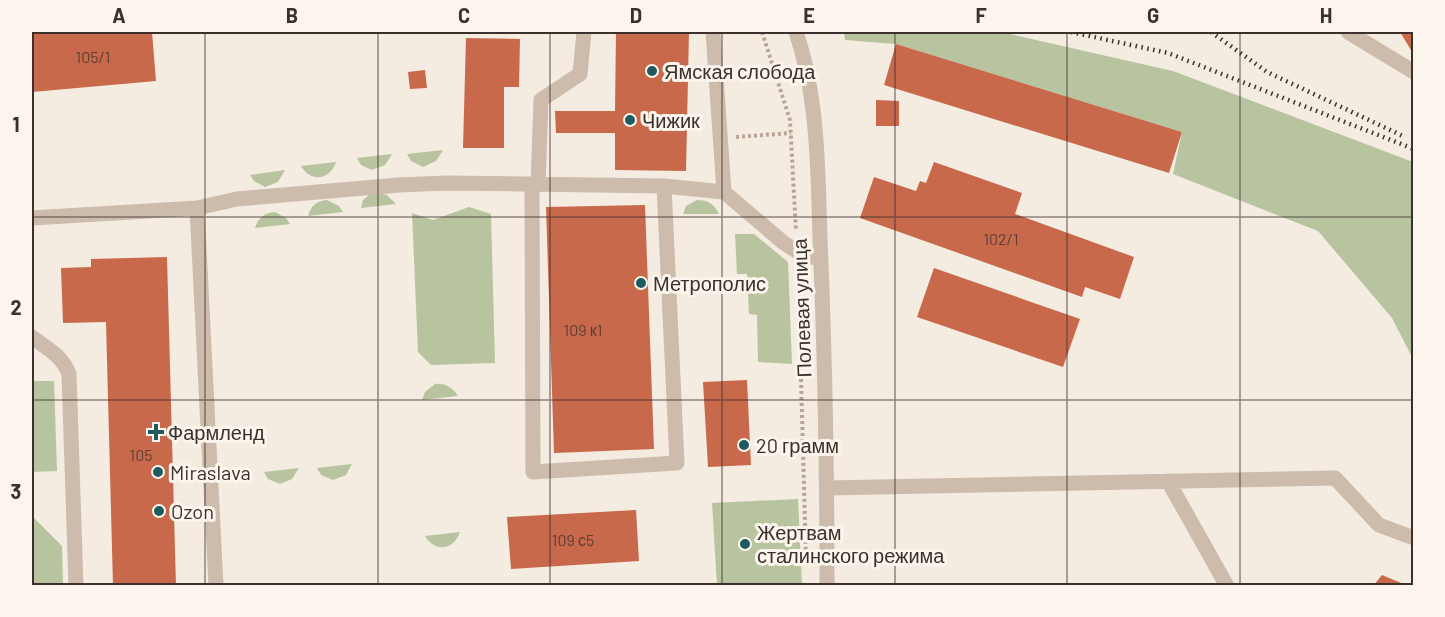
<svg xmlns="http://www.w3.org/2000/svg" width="1445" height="617" font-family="Barlow,sans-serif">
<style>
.green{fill:#b8c4a0}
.building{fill:#c8694b}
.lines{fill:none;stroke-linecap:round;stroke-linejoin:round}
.path{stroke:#b9a596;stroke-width:4;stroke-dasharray:3 3;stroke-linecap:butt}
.minor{stroke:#cdbbac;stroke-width:15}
.rail{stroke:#3b302b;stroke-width:4.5;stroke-dasharray:1.5 4.5;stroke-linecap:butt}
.grid{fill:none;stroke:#3b302b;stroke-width:1.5;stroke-opacity:0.55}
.poi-dot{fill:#1f5a5e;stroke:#fbf5ee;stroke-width:2}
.labels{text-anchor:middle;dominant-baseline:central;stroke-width:6;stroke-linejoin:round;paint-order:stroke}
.number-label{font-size:16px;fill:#5e3e33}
.poi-label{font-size:20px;fill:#3b302b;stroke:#fbf5ee;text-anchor:start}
.street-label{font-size:20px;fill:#3b302b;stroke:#fbf5ee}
.neatline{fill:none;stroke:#3b302b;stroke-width:2}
.grid-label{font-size:20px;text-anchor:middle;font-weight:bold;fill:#3b302b}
</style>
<rect width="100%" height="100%" fill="#f4ebe1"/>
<path class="green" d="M844,32h157l172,39 240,91v197l-21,-41 -74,-87 -145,-57 9,-42 -286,-88 -51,-4z
M443,150l-7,11 -13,6 -12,-6 -4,-7z
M392,154l-7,11 -13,5 -11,-5 -4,-7z
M336,162c-6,18 -25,21 -35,4z
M285,170l-7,12 -13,5 -11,-6 -4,-6z
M373,192l14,3 9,9 -35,4 2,-8z
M327,200l12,6 4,6 -35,4c3,-10 8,-15 19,-16z
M697,200c11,0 17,4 22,14h-36l3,-8z
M469,207l22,7 4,149 -64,2 -13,-13 -6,-139 21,7z
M275,212l11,6 4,6 -35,4c3,-10 9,-15 20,-16z
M735,234h19l34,28 4,102 -34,-2 -1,-47 -8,-1 -2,-40h-10z
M32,381h22l3,90 -25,1z
M435,384c10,-1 17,3 23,12l-36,4 3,-8z
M352,464l-6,11 -13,5 -12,-5 -4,-7z
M299,468l-7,11 -12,5 -12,-5 -4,-7z
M798,499l4,86h-85l-5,-82z
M32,516l30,30 1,39h-31z
M460,532c-6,18 -25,21 -35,4z"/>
<path class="building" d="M32,32h120l4,49 -124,11z
M616,32h73l-3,139 -71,-1v-37h-59l-1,-22h60z
M1400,32h14v23z
M466,38l54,1 -1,48h-15v61h-41z
M896,44l286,88 -13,41 -285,-88z
M425,70l2,18 -17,1 -2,-17z
M876,100l23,1v25h-23z
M934,162l88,31 -7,21 119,43 -14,42 -35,-12 -3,10 -222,-79 14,-41 42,14 4,-10 6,2z
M645,205l9,244 -100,4 -8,-246z
M167,257l9,329h-63l-7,-264 -43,1 -2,-55 30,-1v-8z
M934,268l146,51 -17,48 -146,-50z
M747,380l4,85 -43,2 -5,-85z
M636,510l3,51 -128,8 -4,-52z
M1382,575l24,10v1h-33z"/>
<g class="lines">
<path class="path" d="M762,32l28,88 6,111
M736,137l55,-4
M798,271l8,287"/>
<path class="minor" d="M713,32l11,160 60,51 14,9 23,8
M796,32c22,65 22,138 24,207 5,116 7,231 7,347
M1348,32l66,40
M532,184l1,288 144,-9 -13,-277
M538,185l3,-85 39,-26 4,-42
M197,208l40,-9 162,-14 48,-2 217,3 60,6
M32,218l165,-10 19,378
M32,337c14,11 30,18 37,37l7,212
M1168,481l59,105
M827,488l508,-10 44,47 35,13"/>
<path class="rail" d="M1071,32l97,21 246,96
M1211,32l56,40 138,65"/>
</g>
<path class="grid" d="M205,32v554M378,32v554M550,32v554M722,32v554M895,32v554M1067,32v554M1240,32v554M32,217h1382M32,400h1382"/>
<g class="poi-dot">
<circle cx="652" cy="71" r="6"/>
<circle cx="630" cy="120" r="6"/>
<circle cx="641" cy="283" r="6"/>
<path d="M153 423h6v6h6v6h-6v6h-6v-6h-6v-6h6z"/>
<circle cx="744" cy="445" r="6"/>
<circle cx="158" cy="472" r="6"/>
<circle cx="159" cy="511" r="6"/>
<circle cx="745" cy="544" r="6"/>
</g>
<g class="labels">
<g class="number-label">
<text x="93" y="56">105/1</text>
<text x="1001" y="238">102/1</text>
<text x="583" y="329">109 к1</text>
<text x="141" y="454">105</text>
<text x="573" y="539">109 с5</text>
</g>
<g class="poi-label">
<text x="664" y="71">Ямская слобода</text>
<text x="642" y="120">Чижик</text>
<text x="653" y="283">Метрополис</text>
<text x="168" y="432">Фармленд</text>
<text x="756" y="445">20 грамм</text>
<text x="170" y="472">Miraslava</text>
<text x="171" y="511">Ozon</text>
<text x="757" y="532">Жертвам<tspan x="757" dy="23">сталинского режима</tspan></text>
</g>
<g class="street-label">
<text transform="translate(801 308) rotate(-92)">Полевая улица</text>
</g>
</g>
<rect width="1445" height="617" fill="none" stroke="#fbf5ee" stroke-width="66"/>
<rect x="33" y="33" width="1379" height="551" class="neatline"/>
<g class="grid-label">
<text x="119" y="23">A</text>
<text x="292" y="23">B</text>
<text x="464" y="23">C</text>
<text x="636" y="23">D</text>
<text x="809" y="23">E</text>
<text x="981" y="23">F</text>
<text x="1153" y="23">G</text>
<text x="1326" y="23">H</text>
<text x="16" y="132">1</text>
<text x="16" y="315">2</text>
<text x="16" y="499">3</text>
</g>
</svg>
